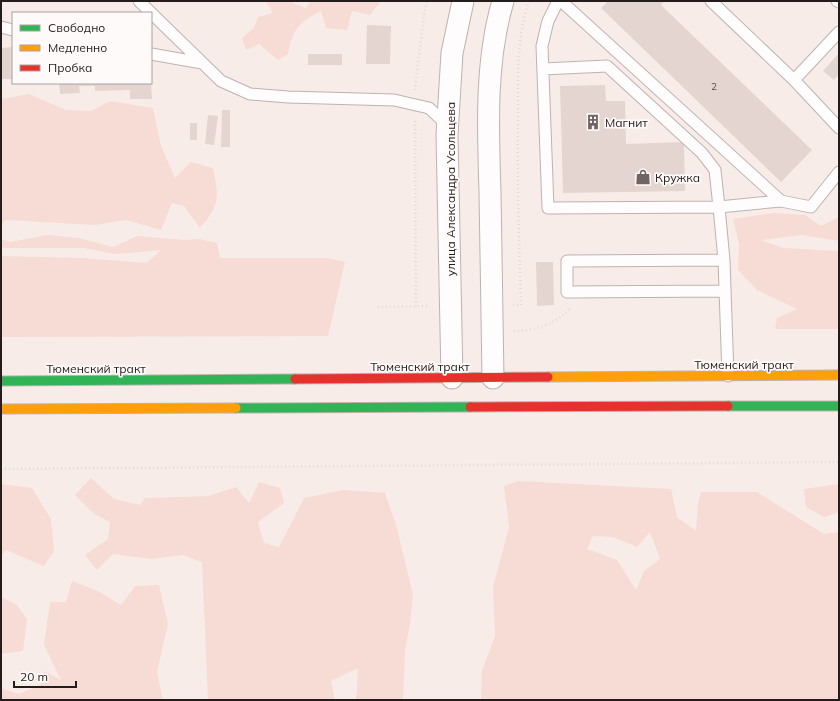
<svg xmlns="http://www.w3.org/2000/svg" width="840" height="701" font-family="Mulish,sans-serif">
<style>
.green{fill:#f6dcd5;fill-rule:evenodd}
.building{fill:#e5d5d0}
.lines{fill:none;stroke-linecap:round;stroke-linejoin:round}
.lane-casing{stroke:#bcb3b0;stroke-width:13}
.street-casing{stroke:#bcb3b0;stroke-width:23}
.fast-casing{stroke:#bcb3b0;stroke-width:11}
.slow-casing{stroke:#bcb3b0;stroke-width:11}
.jam-casing{stroke:#bcb3b0;stroke-width:11}
.path{stroke:#dedbdb;stroke-width:2.5;stroke-dasharray:1 3;stroke-linecap:butt}
.lane{stroke:#fefcfc;stroke-width:11}
.street{stroke:#fefcfc;stroke-width:21}
.fast{stroke:#30b455;stroke-width:9}
.slow{stroke:#ff9f0a;stroke-width:9}
.jam{stroke:#e5322d;stroke-width:9}
.labels{text-anchor:middle;dominant-baseline:central;stroke-width:3.5;stroke-linejoin:round;paint-order:stroke}
.number-label{font-size:10px;fill:#564c49}
.poi-label{font-size:12px;fill:#251d1b;stroke:#fefaf9;text-anchor:start}
.street-label{font-size:12px;fill:#251d1b;stroke:#fefaf9}
</style>
<rect width="100%" height="100%" fill="#f8ece9"/>
<path class="green" d="M266,1h27v2l13,5 5,-7h70l-11,14 -18,-4 -5,19 -21,-2 -5,-17c-23,12 -28,18 -33,43l-10,6 -19,-16 -13,6 -4,-12 12,-10 4,-11 15,-4z
M29,94l37,16 25,1 19,-10 43,7 8,38 14,32 16,-16 22,6c6,28 7,37 -13,60l-16,-22 -12,-3 -11,27 -35,-10 -31,5 -89,-5 -5,5v-126z
M772,213l33,2 16,11 18,-9v24l-38,-6 -40,5 22,8 56,3v78h-64l2,-11 20,-9 -40,-19 -19,-20 1,-26 -6,-25z
M47,235l32,3 34,9 24,-11 48,4 14,-1 18,4 3,15h107l18,4 -17,74 -327,1v-81l81,2 64,5 15,-13 -45,4 -32,-6h-83v-9l9,3z
M91,478l23,21 26,6 5,-7 64,-2 27,-9 13,16 10,-21 21,6 4,15 -26,19 6,21 15,4 25,-49 39,-8 42,3 11,32 17,69 -3,30 -5,26 -2,50h-47l2,-32 -27,13 4,19h-127l-6,-138 -19,-7 -32,4 -38,-5 -16,16 -12,-15 23,-16 2,-17 -16,-8 -19,-19z
M518,481l153,8 6,28 19,14 2,-27 3,-12h56l67,42 15,-2v168h-358l1,-29 13,-35 -2,-49 16,-60 -5,-41zM650,532l10,27 -16,12 -8,19 -19,-30 -30,-11 6,-13 20,1 24,10z
M1,484l31,4 19,31 3,32 -10,15 -38,-16 -5,6z
M839,484v28l-15,5 -18,-10 -2,-18z
M72,581l26,10 23,14 14,-19 24,-1 9,39 -11,48 6,28h-162v-12l18,6 21,-9 4,-14 17,9 -17,-35 6,-43h16z
M1,597l16,8 10,14 -4,32 -22,3z"/>
<path class="building" d="M608,1h57l-4,4 151,145 -31,32 -180,-174z
M367,25l24,1 -1,38h-24z
M13,47v32h-12v-31z
M839,53v21l-5,6 -11,-9z
M308,54h34v11h-34z
M59,83h92l1,16h-22v-9l-35,1v-5h-16l1,7 -20,1z
M605,85l1,16h19l1,43 58,-2 1,49 -122,2 -3,-107z
M222,110h8v37h-9z
M208,115l10,1 -4,29 -9,-1z
M190,123h7v17h-7z
M536,262h17l1,43 -17,1z"/>
<g class="lines">
<defs>
<path id="lane" d="M139,1l82,80 29,13 38,3 106,3 35,8 15,14 2,7
M558,1l-10,20 -6,25 6,162 171,-1 62,-6 30,6 28,-35
M561,1l220,200
M711,1l83,79
M837,1l2,1
M1,27l12,3
M839,32l-45,48 45,48
M151,54l51,9
M543,69l64,-3 95,87 13,17 4,37 5,53 4,116
M724,260l-157,1v31l157,-1"/>
<path id="street" d="M452,378l-5,-243 5,-82 11,-52
M493,378c-1,-62 -2,-124 -3,-186 -2,-63 -5,-130 13,-191"/>
<path id="fast" d="M1,381l294,-2
M728,406h111
M236,408l234,-1"/>
<path id="slow" d="M548,377l291,-2
M1,409l235,-1"/>
<path id="jam" d="M295,379l253,-2
M470,407l258,-1"/>
</defs>
<use href="#lane" class="lane-casing"/>
<use href="#street" class="street-casing"/>
<use href="#fast" class="fast-casing"/>
<use href="#slow" class="slow-casing"/>
<use href="#jam" class="jam-casing"/>
<path class="path" d="M415,90l9,-76 3,-13
M415,121l1,185
M513,305h8c-2,-62 -4,-124 -3,-186 0,-39 -2,-80 11,-118
M378,307l52,-1
M514,331c21,0 43,-7 57,-24
M1,469l838,-7"/>
<use href="#lane" class="lane"/>
<use href="#street" class="street"/>
<use href="#fast" class="fast"/>
<use href="#slow" class="slow"/>
<use href="#jam" class="jam"/>
</g>
<defs>
<symbol id="building-bare" viewBox="-9 -9 18 18"><path d="M-4-6H4V6H1V3H-1V6H-4ZM-2.5-4.3h1.7v1.8h-1.7ZM.8-4.3h1.7v1.8H.8ZM-2.5-1h1.7V.8h-1.7ZM.8-1h1.7V.8H.8Z" fill="#6f6563" stroke="#fefaf9" stroke-width="2.5" paint-order="stroke"/></symbol>
<symbol id="shop-bare" viewBox="-9 -9 18 18"><path d="M-5-2.5h2.3a2.7 3.5 0 0 1 5.4 0H5L5.5 6h-11ZM-1.5-2.5h3a1.5 2.3 0 0 0-3 0Z" fill="#6f6563" stroke="#fefaf9" stroke-width="2.5" paint-order="stroke"/></symbol>
</defs>
<g fill-rule="evenodd">
<use href="#building-bare" x="582" y="111" width="22" height="22"/>
<use href="#shop-bare" x="632" y="166" width="22" height="22"/>
</g>
<g class="labels">
<g class="number-label">
<text x="714" y="86">2</text>
</g>
<g class="poi-label">
<text x="605" y="122">Магнит</text>
<text x="655" y="177">Кружка</text>
</g>
<g class="street-label">
<text transform="translate(450 189) rotate(-90)">улица Александра Усольцева</text>
<text x="744" y="364">Тюменский тракт</text>
<text x="420" y="366">Тюменский тракт</text>
<text x="96" y="368">Тюменский тракт</text>
</g>
</g>
<rect width="840" height="701" fill="none" stroke="#251d1b" stroke-width="4"/>
<rect x="12" y="12" width="140" height="72" fill="#fefaf9" stroke="#a7a2a0"/>
<rect x="20" y="25" width="20" height="6" fill="#30b455" stroke="#a7a2a0"/>
<text x="48" y="32" font-size="12" fill="#251d1b">Свободно</text>
<rect x="20" y="45" width="20" height="6" fill="#ff9f0a" stroke="#a7a2a0"/>
<text x="48" y="52" font-size="12" fill="#251d1b">Медленно</text>
<rect x="20" y="65" width="20" height="6" fill="#e5322d" stroke="#a7a2a0"/>
<text x="48" y="72" font-size="12" fill="#251d1b">Пробка</text>
<path d="M14 681v6h62v-6" fill="none" stroke="#251d1b" stroke-width="2"/>
<text x="20" y="681" font-size="12" fill="#251d1b" stroke="#fefaf9" stroke-width="3" paint-order="stroke">20 m</text>
</svg>
